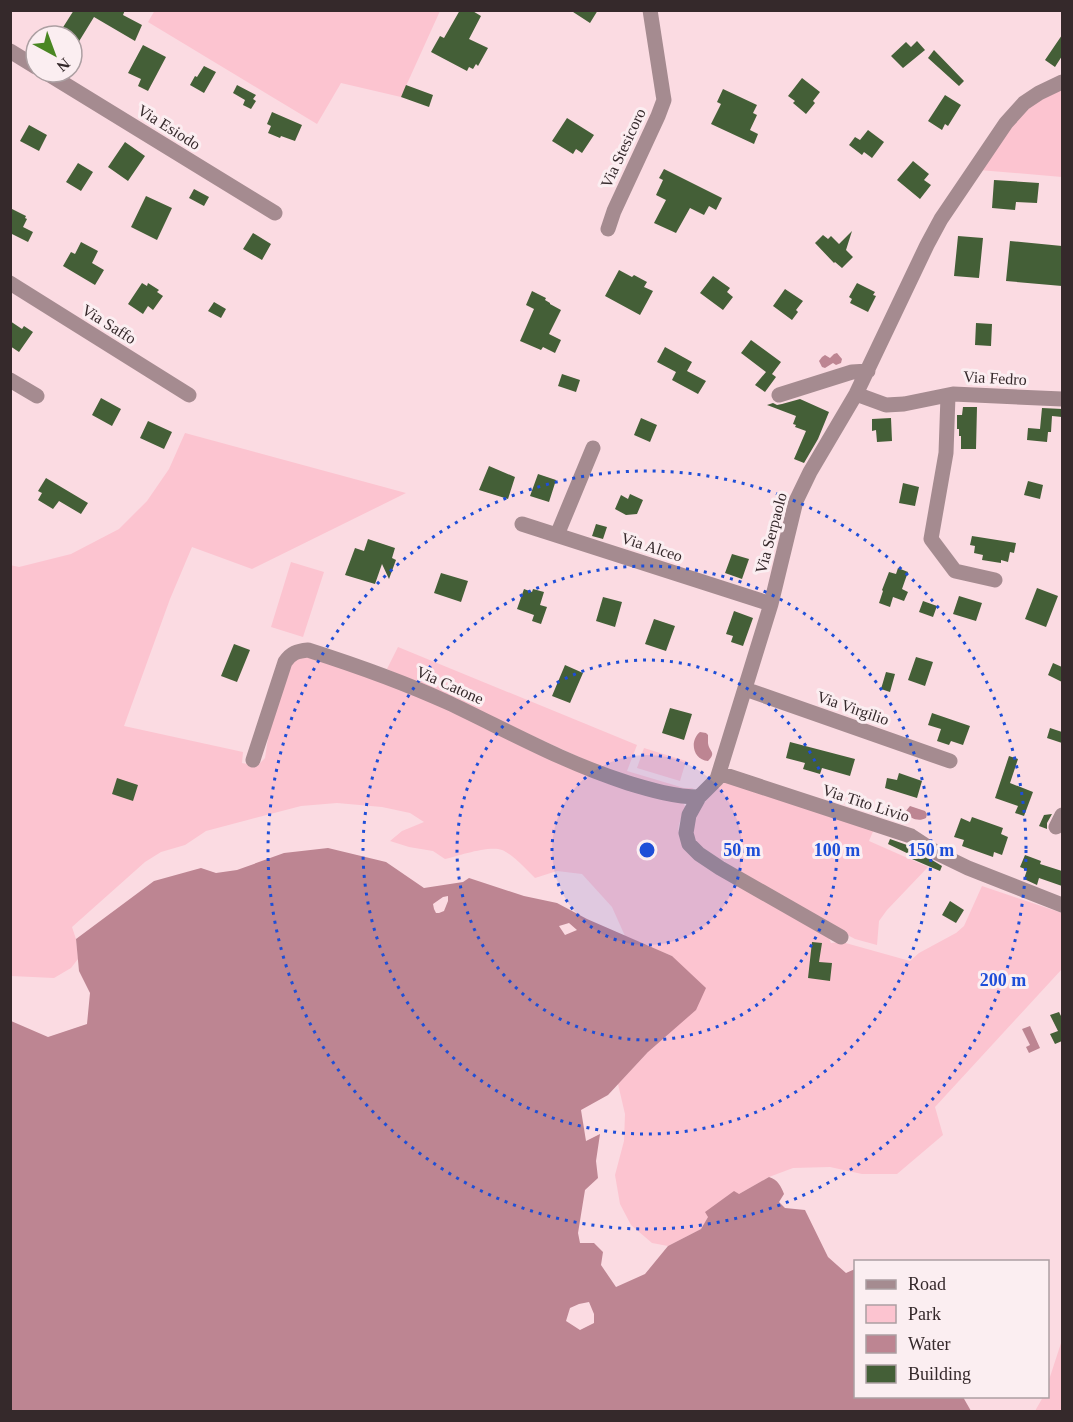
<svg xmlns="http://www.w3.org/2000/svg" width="1073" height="1422" font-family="Georgia,serif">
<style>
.green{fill:#fcc4d0}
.water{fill:#bd8592;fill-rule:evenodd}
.building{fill:#445f37}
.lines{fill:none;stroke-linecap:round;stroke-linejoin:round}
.minor{stroke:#a58b90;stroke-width:15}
.ring{fill:none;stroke:#1d4ed8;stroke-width:3;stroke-dasharray:3 6}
.labels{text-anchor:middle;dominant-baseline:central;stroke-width:6;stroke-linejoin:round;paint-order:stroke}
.street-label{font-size:16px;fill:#35292b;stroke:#fbeef1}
.centre{fill:#1d4ed8;stroke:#fbeef1;stroke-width:3}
.ring-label{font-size:18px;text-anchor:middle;font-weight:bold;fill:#1d4ed8;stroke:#fbeef1;stroke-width:6;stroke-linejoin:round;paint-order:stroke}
</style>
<rect width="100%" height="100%" fill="#fbdbe2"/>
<path class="green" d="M155,10l285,1 -39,86 -60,-14 -24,41 -169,-102z
M1062,89v88l-83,-7 47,-62z
M185,433l221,60 -154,76 -60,-22 -22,52 -46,127 119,26 -1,11 15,3 8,-8 5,-33 20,-61 14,-8 35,8 345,140 2,5c-9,16 -10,22 -2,38l143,87 4,9 11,-1 68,19 9,-8 37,-20 8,-7 18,-40 80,27v56l-127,138 8,28 -46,39h-35l-32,-7 -37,1 -24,9 -30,17 -31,23 -7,12 -33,17 -16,-3 -21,-18 -11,-21 -5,-29 9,-34 1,-27 -7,-30 30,-32 24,-96 -47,-20 -13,-29 -30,-33 -25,-3 -22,7c-8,-8 -23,-24 -33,-28 -13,-5 -44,6 -57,9l-12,-8 -24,-4 -19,-6 12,-10 22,-9 -14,-9 -28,-6 -45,-4 -36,3 -95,25 -21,14 -24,7 -16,10 -73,65 4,12 2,20 -7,9 -17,10 -43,-2 -1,-411 9,2 52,-13 48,-25 28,-28 22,-32z
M291,562l33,10 -21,65 -32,-10z
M398,647l239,98 -10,26 57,17h10l-8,4 -59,-13 -240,-110z
M644,748l42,13 -6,20 -43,-13z
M727,781l147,48 -5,12 59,26 -41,43 -8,11 -2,24 -22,-6 -70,-37 -91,-60c-1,-4 -2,-10 -2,-14 0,-13 24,-42 35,-47z
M1062,1340v71h-27l8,-14 5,-1v-13z"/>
<path class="water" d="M837,353l5,6 -1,4 -5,2 -3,-2 -8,5 -3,-1 -3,-6 3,-4 3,-2 5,3 4,-4z
M700,732l6,1 2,2c0,3 0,6 0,8 1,9 9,9 0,18 -15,-1 -19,-20 -8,-29z
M910,806l15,5 2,3 -1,4c-7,4 -17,1 -20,-7z
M328,848l58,14 38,26 39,-6 6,-4 55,18 33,7 30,16 85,37 34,32 -10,22 -48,42 -40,43 -27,15 5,31 14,-7 -4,27 2,17 -13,12 -7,43 2,10h14l9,9 -2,13 15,22 29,-13 23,-28 33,-17 7,-12 -3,-5 29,-21 5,3 30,-17c9,3 12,9 15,17l-5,8 6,6 20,2 23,47 18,16 9,-4 1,127 107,1 8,14h-960v-390l37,16 39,-13 3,-31 -11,-22 -3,-32 78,-58 47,-13 15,5 21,-3 47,-17zM448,896v5l-4,10 -5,2h-3l-2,-4 -1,-5 10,-7zM569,923l8,7 -12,5 -6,-9zM589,1302l5,12v9l-14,7 -14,-9 4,-13 9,-4z
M1030,1026l10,22 -11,5 -3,-6 4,-2 -8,-16z"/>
<path class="building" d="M74,10h51l-2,5 19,10 -7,16 -41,-24 -16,26 -6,-4v-3h-5l-7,-4z
M460,10h11l10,6 -12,23 19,9 -10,18 -2,-2 -3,5 -4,-2 -2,4 -36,-19 9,-16 4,2z
M570,10h28l-8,13z
M1062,35v21l-7,11 -10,-7z
M917,41l8,9 -22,18 -12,-12 15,-14 5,5z
M143,45l23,12 -18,34 -10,-5 3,-7 -13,-6z
M934,50l30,31 -5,5 -31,-28z
M204,66l12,6 -12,21 -14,-8 5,-9 2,1z
M802,78l18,14 -7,9 2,2 -9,11 -13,-11 2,-2 -7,-5z
M237,85l19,10 -3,4 3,2 -5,8 -8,-4 2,-5 -12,-7z
M406,85l27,10 -4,12 -28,-10z
M723,89l34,16 -4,8 4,2 -7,15 8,4 -4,10 -43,-20 10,-20 -4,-2z
M945,95l16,10 -13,21 -3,-2 -3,6 -14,-9z
M272,112l30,13 -7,16 -14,-5 -1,2 -12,-5 3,-7 -4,-2z
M567,118l27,17 -12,18 -6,-4 -3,5 -21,-13z
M29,125l18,10 -8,16 -19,-10z
M868,130l16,12 -12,16 -8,-6 -2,3 -13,-10 6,-8 5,3z
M125,142l20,14 -17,25 -20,-14z
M913,161l16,13 -5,6 7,5 -11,14 -23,-19z
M78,163l15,9 -12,19 -15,-9z
M664,169l58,29 -6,12 -7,-4 -5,9 -14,-7 -14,25 -22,-10 12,-23 -10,-5 7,-15 -4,-2z
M994,180l45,3 -2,20 -21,-1 -1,8 -23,-2z
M194,189l15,8 -5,9 -15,-8z
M146,196l26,12 -15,32 -26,-13z
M10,208l16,8 -1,2 2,1 -4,8 10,5 -5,10 -18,-9z
M852,231l-6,19 7,7 -11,11 -7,-6 -1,1 -19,-20 8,-8 5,4 3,-3 8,8z
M253,233l18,11 -9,16 -19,-11z
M958,236l25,2 -4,40 -25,-2z
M1010,241l52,5v40l-56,-5z
M81,242l17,9 -6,12 12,7 -9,15 -32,-19 8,-14 4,2z
M619,270l13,7 2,-2 13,7 -3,5 9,4 -13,24 -35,-19z
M713,276l17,12 -3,4 6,5 -10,13 -23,-17z
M142,283l5,3 1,-3 11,7 -2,2 6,4 -10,14 -5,-4 -5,8 -15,-10z
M857,283l18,9 -2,3 3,1 -8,16 -18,-9 2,-4 -3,-2z
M785,289l18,12 -7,9 2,2 -6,8 -19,-14z
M532,291l14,7 -1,2 5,3v1l11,6 -12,24 12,6 -6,13 -12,-6 -2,3 -21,-9 14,-32 -8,-4z
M214,302l12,7 -5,9 -13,-7z
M10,321l12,8 2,-3 9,6 -14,20 -9,-6z
M976,323l16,1 -1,22 -16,-1z
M751,340l30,22 -9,12 4,3 -11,15 -10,-7 11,-13 -25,-19z
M665,347l27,15 -5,9 19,10 -8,13 -26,-14 4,-8 -19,-10z
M562,374l18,6 -4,12 -18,-6z
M101,398l20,11 -9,17 -20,-11z
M800,399l29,13 -11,27 -14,24 -10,-4 12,-28 -11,-4 1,-2 -3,-1 3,-8 -29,-11 6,-2 4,2 5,-1z
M963,407h14l-1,42h-15v-13h-2v-7h-2v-14h5z
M1042,408l20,1v8l-10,-1 -1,16h-3l-1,10 -20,-2 1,-12 12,1z
M641,418l16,7 -7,17 -16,-7z
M891,418l1,23 -15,1 -1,-12 -4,1v-12z
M148,421l24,11 -8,17 -24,-11z
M489,466l26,11 -7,22 -29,-9z
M538,474l18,6 -7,22 -19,-6z
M46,478l42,25 -7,11 -22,-13 -6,8 -15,-9 4,-7 -4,-2z
M1028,481l15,4 -3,14 -16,-4z
M903,483l16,4 -4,19 -16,-3z
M630,494l13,6 -6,14 -11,1 -11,-6 6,-14 7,4z
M596,524l11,3 -4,12 -11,-3z
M972,536l44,7 -2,10 -4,-1 -2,10 -7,-2v3l-19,-3 1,-5 -9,-2 1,-7 -5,-1z
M368,539l27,9 -3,10 4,2 -7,19 -7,-15 -7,20 -30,-9 10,-27 9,3z
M732,554l17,5 -7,20 -17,-6z
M898,568l10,4 -6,17 6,3 -4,9 -11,-4 -3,10 -11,-4 4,-12 -1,-1 7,-18 7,2z
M441,573l27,8 -7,21 -27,-9z
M1037,588l21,8 -12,31 -21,-8z
M524,589l8,3 1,-3 11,3 -4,13 7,2 -6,17 -9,-3 2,-6 -17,-6z
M959,596l23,7 -6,18 -23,-7z
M603,597l19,5 -7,25 -19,-6z
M923,601l14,5 -4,11 -14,-5z
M734,611l19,7 -10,28 -12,-4 2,-6 -7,-2z
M654,619l21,7 -9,25 -21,-7z
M234,644l16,6 -13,32 -16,-6z
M916,657l17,5 -8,24 -17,-6z
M1053,663l9,4v15l-14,-7z
M565,665l18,8 -13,30 -18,-7z
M886,672l9,2 -5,18 -9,-3z
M670,708l22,6 -8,26 -22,-7z
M932,713l38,13 -7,19 -12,-4 -2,4 -12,-4 4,-12 -13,-4z
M1050,728l12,4v11l-15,-5z
M790,742l65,17 -5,17 -28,-8 -2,6 -17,-5 2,-6 -19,-5z
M1009,756l9,3 -8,24 23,9 -9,24 -9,-3 3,-7 -23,-8z
M899,773l23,8 -5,17 -32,-10 2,-10 10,2z
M117,778l21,7 -5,16 -21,-7z
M1052,814l-5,9v6l-8,-3 5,-11z
M972,817l31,11 -2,6 7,3 -6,18 -8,-3 -1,5 -31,-11 2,-6 -10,-3 7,-19 9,4z
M890,839l17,6 35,21 -2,5 -28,-12 1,-3 -25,-12z
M1025,855l16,6 -1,3 22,7v15l-23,-8 -2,7 -13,-6 3,-9 -7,-3z
M950,901l14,9 -8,13 -14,-8z
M812,942l10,1 -3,19 13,1 -2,18 -22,-3z
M1059,1012l3,6v23l-7,3 -5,-10 8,-3 -8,-16z"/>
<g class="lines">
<path class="minor" d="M10,51l26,16
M45,72l230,141
M608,229l6,-18 44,-95 6,-16 -1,-6 -13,-84
M10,283l179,112
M10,380l27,16
M856,394l30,11 18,-1 49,-10 109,5
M779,395l73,-23 16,-1
M948,396l-2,57 -15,86 24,32 40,9
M522,524l249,80
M557,535l36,-87
M745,689l205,72
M253,760l32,-98c6,-9 12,-11 23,-12 47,15 95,32 141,53 59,28 116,60 179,80 23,7 47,14 71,14
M719,773l192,63 26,17 31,15 94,37
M1056,827l6,-12
M841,937l-121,-69 -21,-14 -10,-10 -3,-11 3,-18 10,-18 18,-18 54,-175 25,-103 14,-29 46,-78 71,-149 14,-26 65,-96 18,-20 15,-10 23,-11"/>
</g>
<circle cx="647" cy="850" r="95" fill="#1d4ed8" fill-opacity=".12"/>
<g class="ring">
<circle cx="647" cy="850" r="95"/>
<circle cx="647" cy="850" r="190"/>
<circle cx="647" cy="850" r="284"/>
<circle cx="647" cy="850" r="379"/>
</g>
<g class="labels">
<g class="street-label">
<text transform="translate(169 127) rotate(32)">Via Esiodo</text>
<text transform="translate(623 148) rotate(-65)">Via Stesicoro</text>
<text transform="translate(109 324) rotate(32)">Via Saffo</text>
<text transform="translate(995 378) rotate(3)">Via Fedro</text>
<text transform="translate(771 533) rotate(-75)">Via Serpaolo</text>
<text transform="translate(652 547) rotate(18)">Via Alceo</text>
<text transform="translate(450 685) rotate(24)">Via Catone</text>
<text transform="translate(853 708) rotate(19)">Via Virgilio</text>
<text transform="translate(866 803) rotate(18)">Via Tito Livio</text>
</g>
</g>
<circle cx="647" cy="850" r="9" class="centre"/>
<g class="ring-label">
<text x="742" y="856">50 m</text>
<text x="837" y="856">100 m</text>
<text x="931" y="856">150 m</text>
<text x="1003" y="986">200 m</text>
</g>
<rect width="1073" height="1422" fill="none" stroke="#35292b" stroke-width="24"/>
<rect x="854" y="1260" width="195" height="138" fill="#fbeef1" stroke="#ac9fa2" stroke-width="1.5"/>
<rect x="866" y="1280" width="30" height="9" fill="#a58b90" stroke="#ac9fa2" stroke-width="1.5"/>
<text x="908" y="1290" font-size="18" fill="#35292b">Road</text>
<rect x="866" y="1305" width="30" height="18" fill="#fcc4d0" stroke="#ac9fa2" stroke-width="1.5"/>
<text x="908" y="1320" font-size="18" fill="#35292b">Park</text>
<rect x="866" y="1335" width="30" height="18" fill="#bd8592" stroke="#ac9fa2" stroke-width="1.5"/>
<text x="908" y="1350" font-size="18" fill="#35292b">Water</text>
<rect x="866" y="1365" width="30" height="18" fill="#445f37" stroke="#ac9fa2" stroke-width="1.5"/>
<text x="908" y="1380" font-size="18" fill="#35292b">Building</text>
<g transform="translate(54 54) rotate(139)"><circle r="28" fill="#fbeef1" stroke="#ac9fa2" stroke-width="1.5"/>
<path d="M0-4.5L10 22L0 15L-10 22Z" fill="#4a8623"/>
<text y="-9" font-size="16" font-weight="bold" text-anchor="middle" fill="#35292b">N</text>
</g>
</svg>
